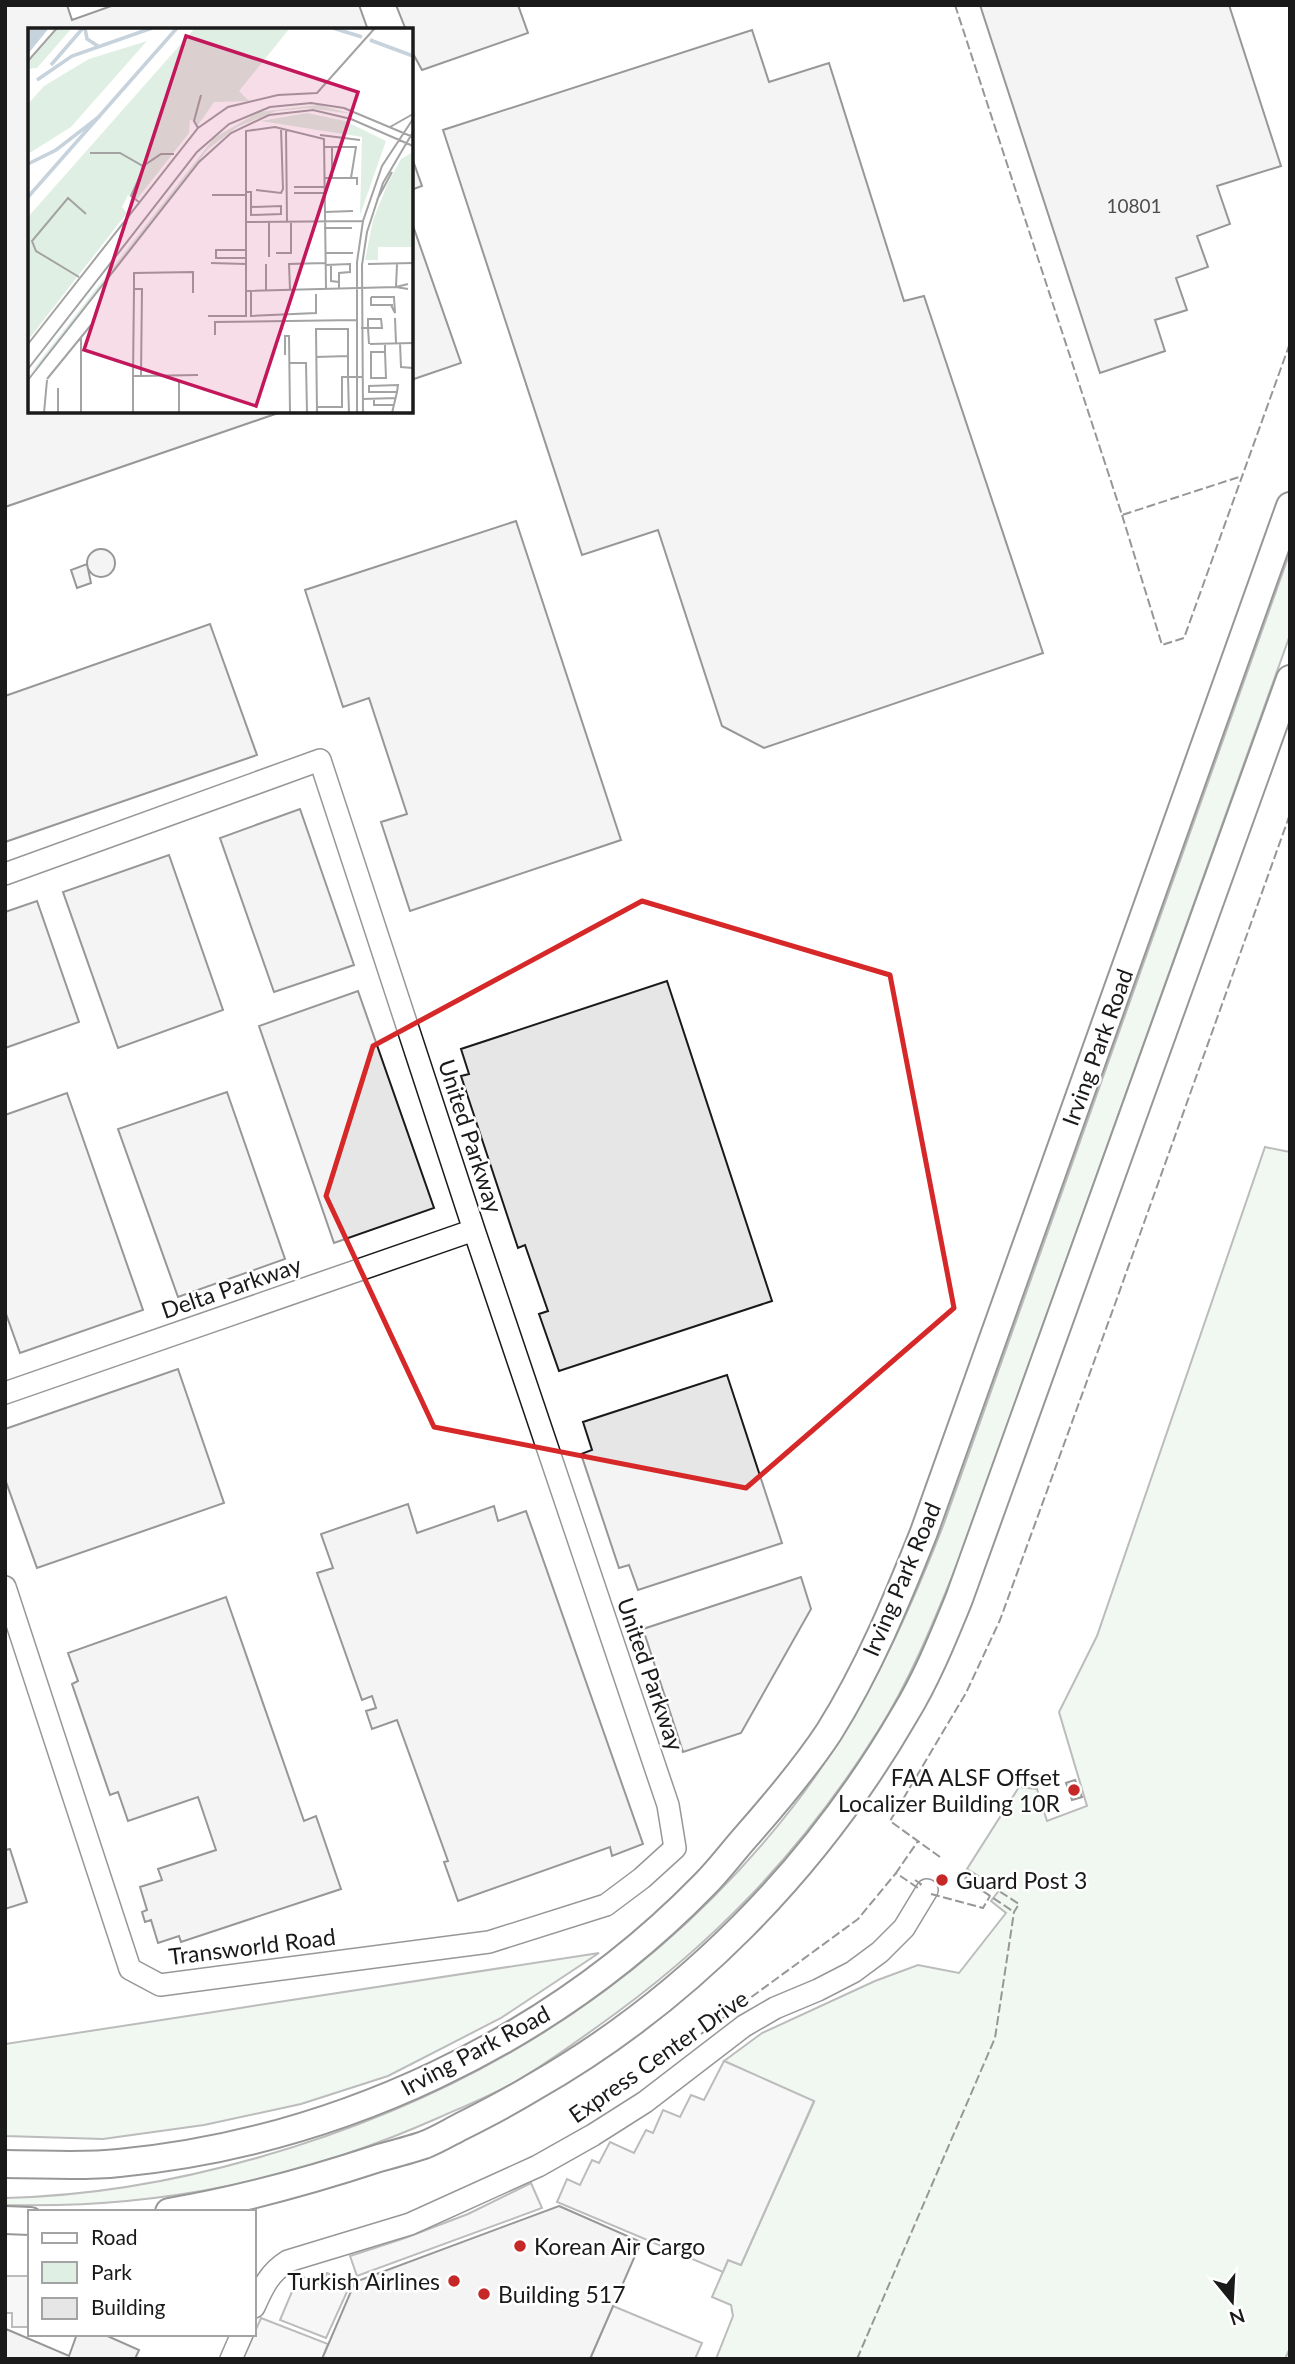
<svg xmlns="http://www.w3.org/2000/svg" width="1295" height="2364" font-family="Lato,sans-serif">
<style>
.green{fill:#e0efe3;stroke:#6a6a6a;stroke-width:2}
.parking{fill:#ededed;stroke:#6a6a6a;stroke-width:2}
.building{fill:#e6e6e6;stroke:#1a1a1a;stroke-width:2}
.lines{fill:none;stroke-linecap:round;stroke-linejoin:round}
.minor-casing{stroke:#1a1a1a;stroke-width:24}
.major-casing{stroke:#1a1a1a;stroke-width:30}
.minor{stroke:#fff;stroke-width:21}
.major{stroke:#fff;stroke-width:26}
.fence{stroke:#1a1a1a;stroke-width:2;stroke-dasharray:9 3.5;stroke-linecap:butt}
.marked{fill:none;stroke:#d62828;stroke-width:5;stroke-linejoin:round}
.poi-dot{fill:#c62828;stroke:#fff;stroke-width:2.5}
.labels{text-anchor:middle;dominant-baseline:central;stroke-width:5;stroke-linejoin:round;paint-order:stroke}
.number-label{font-size:19px;fill:#4d4d4d}
.street-label{font-size:23px;fill:#1a1a1a;stroke:#fff}
.poi-label{font-size:23px;fill:#1a1a1a;stroke:#fff;text-anchor:start}
.inset-river{fill:none;stroke:#c6d2dc;stroke-width:3.5}
.inset-road{fill:none;stroke:#a3a3a3;stroke-width:2}
.view{fill:#c2185b;fill-opacity:0.15;stroke:#c2185b;stroke-width:3.5}
.inset-edge{fill:none;stroke:#1a1a1a;stroke-width:3.5}
</style>
<rect width="100%" height="100%" fill="#fff"/>
<path class="green" d="M1290,552v83l-330,922c-24,59 -48,120 -82,174 -76,121 -167,216 -284,298 -25,18 -50,36 -77,52 -25,14 -52,25 -79,37 -140,62 -280,91 -433,87v-7c87,-2 172,-17 255,-41 213,-61 395,-174 532,-349 67,-86 112,-182 151,-282z
M1265,1147l25,5v1196l-5,11h-569l17,-43 -2,-11 -19,-8 16,-37 13,5 73,-163 -90,-41 38,-28 113,-52 43,-16 41,8 47,-60 -15,-12 9,-12 -33,-20 52,-82 18,2 10,32 40,-15 -28,-94 38,-76z
M599,1953l-98,65 -113,58 -87,28 -97,21 -101,14 -98,-3v-92z"/>
<path class="parking" d="M724,2061l90,40 -73,164 -13,-5 -5,12 -166,-70 10,-23 13,6 12,-25 7,3 11,-21 24,11 12,-23 7,3 10,-23 17,7 11,-22 13,5z
M531,2183l11,25 -185,68 -7,-20 55,-18 63,-24z
M327,2273l24,10 -25,55 -46,-18 19,-45 22,10z
M5,2276h25v51h-18v-14h-7z
M613,2306l89,37 -7,16h-105z
M261,2318l67,26 -6,15h-79z"/>
<path class="building" d="M5,5h62l5,15 42,-15h245l9,25h-338v381h254l-279,96z
M396,5h122l10,28 -106,37 -11,-20v-20h-5z
M980,5h249l52,161 -64,20 13,38 -33,12 11,31 -32,11 11,32 -32,10 10,31 -65,22z
M752,30l17,52 60,-19 75,238 20,-5 119,357 -279,95 -42,-22 -64,-196 -76,25 -139,-425z
M411,155l11,31 -11,4z
M411,220l50,143 -50,17z
M516,521l105,319 -211,71 -29,-89 26,-8 -38,-116 -26,9 -38,-117z
M87 563a14 14 0 1 1 28 0a14 14 0 1 1-28 0Z
M87,564l4,19 -14,5 -6,-18z
M210,624l47,131 -252,87v-146z
M300,809l54,156 -80,27 -54,-154z
M169,855l54,155 -105,38 -55,-156z
M37,901l42,121 -74,26v-136z
M667,981l105,320 -213,70 -20,-57 9,-3 -23,-66 -7,3 -57,-172 8,-2 -8,-25z
M358,991l76,217 -100,35 -75,-217z
M227,1092l58,167 -107,38 -60,-168z
M67,1093l76,217 -123,43 -15,-42v-196z
M178,1369l46,134 -187,65 -32,-89v-50z
M727,1375l55,168 -144,47 -9,-25 -10,3 -38,-114 11,-4 -9,-28z
M408,1504l9,29 77,-27 4,15 28,-10 117,333 -31,12 -2,-9 -152,54 -14,-39 4,-1 -51,-141 -25,9 -6,-18 10,-3 -4,-12 -10,4 -45,-127 16,-5 -12,-34z
M801,1577l10,32 -70,124 -58,19 -40,-123z
M226,1597l78,224 12,-5 25,73 -160,53 -2,-6 -21,7 -7,-23 -6,2 -3,-10 5,-2 -7,-23 22,-7 -4,-11 58,-19 -18,-53 -70,24 -10,-29 -8,3 -38,-111 6,-3 -10,-28z
M1075,1780l7,17 -10,3 -6,-17z
M10,1849l17,53 -22,7v-59z
M559,2206l82,36 -51,117h-268l33,-77z
M6,2329l63,27 8,-22h26l36,16 -4,9h-130z"/>
<g class="lines">
<defs>
<path id="minor" d="M5,874l315,-114 154,470 194,575 7,43 -33,30 -36,27 -117,37 -329,43 -30,-16 -125,-382
M5,1393l469,-163
M254,2307c9,-20 15,-34 34,-46l122,-37 128,-58 55,-31 52,-33 99,-76 31,-18 43,-18 35,-18 27,-20 24,-24 23,-38
M231,2359l11,-25"/>
<path id="major" d="M5,2164c38,0 77,3 114,-1 218,-21 432,-121 585,-278 14,-14 26,-30 39,-45 30,-34 61,-70 86,-108 39,-62 68,-132 95,-200l366,-1026
M169,2212c72,-12 140,-31 210,-54 15,-4 30,-8 45,-13 13,-5 26,-13 38,-19 24,-12 47,-24 70,-38 155,-88 284,-220 373,-374 22,-36 38,-76 54,-115l331,-920
M5,2220l25,1"/>
</defs>
<use href="#minor" class="minor-casing"/>
<use href="#major" class="major-casing"/>
<use href="#minor" class="minor"/>
<use href="#major" class="major"/>
<path class="fence" d="M955,5l167,510 120,-39
M1122,515l40,130 22,-7 106,-295
M940,1857l-50,-36 76,-128 34,-73 115,-316 175,-490
M915,1880l6,4 -3,4 -22,-15 22,-32
M931,1894l52,14 7,-12
M701,2034l157,-115 38,-46
M857,2359l138,-321 19,-126 5,-8 -49,-32 -5,7 49,33"/>
</g>
<path d="M0 0H1295V2364H0ZM642,901l248,74 64,333 -208,180 -312,-61 -108,-231 47,-150z" fill="#fff" fill-opacity=".55" fill-rule="evenodd"/>
<path class="marked" d="M642,901l248,74 64,333 -208,180 -312,-61 -108,-231 47,-150z"/>
<g class="poi-dot">
<circle cx="1074" cy="1790" r="7"/>
<circle cx="942" cy="1880" r="7"/>
<circle cx="520" cy="2246" r="7"/>
<circle cx="454" cy="2281" r="7"/>
<circle cx="484" cy="2294" r="7"/>
</g>
<g class="labels">
<g class="number-label">
<text x="1134" y="205">10801</text>
</g>
<g class="street-label">
<text transform="translate(1097 1047) rotate(-70)">Irving Park Road</text>
<text transform="translate(471 1136) rotate(72)">United Parkway</text>
<text transform="translate(231 1287) rotate(-19)">Delta Parkway</text>
<text transform="translate(901 1579) rotate(-67)">Irving Park Road</text>
<text transform="translate(651 1674) rotate(71)">United Parkway</text>
<text transform="translate(252 1946) rotate(-7)">Transworld Road</text>
<text transform="translate(475 2050) rotate(-28)">Irving Park Road</text>
<text transform="translate(658 2056) rotate(-35)">Express Center Drive</text>
</g>
<g class="poi-label">
<text x="1060" y="1777" text-anchor="end">FAA ALSF Offset<tspan x="1060" dy="26">Localizer Building 10R</tspan></text>
<text x="956" y="1880">Guard Post 3</text>
<text x="534" y="2246">Korean Air Cargo</text>
<text x="440" y="2281" text-anchor="end">Turkish Airlines</text>
<text x="498" y="2294">Building 517</text>
</g>
</g>
<g transform="translate(28 28)">
<rect width="385" height="385" fill="#fff"/>
<path d="M30,0h14l-35,40 -9,1v-6zM167,0h95l-51,63 10,10 -35,1 -16,23 -8,-6 -1,14 -52,66 -9,-4 -6,12 5,6 -99,127v-123zM119,13l-76,86 -43,27v-50l16,-18 45,-27zM290,77l35,9 -45,-6 -32,3 -39,16 -29,22 -154,199 -26,28 186,-238 45,-26zM279,85l38,8 41,20 -26,74 2,-78 -101,-16zM385,124v95h-35v13h-13l8,-40 15,-37 13,-24z" fill="#e0efe3"/>
<path d="M0,0h21l-21,26z" fill="#c6d2dc"/>
<path class="inset-river" d="M57,0l2,11 11,7M305,0l29,9M342,12l43,16M23,37l32,-37M9,52l35,-24 80,-28M0,136l28,-14 44,-34M0,169l149,-169"/>
<path class="inset-road" d="M0,33l29,-33M362,99l23,-13M170,100l-4,-7 7,-26M258,101l1,92M292,107l40,5M296,119h32l-5,31M304,119v31M62,125h30l23,13 18,-12h13M296,150h33v7M266,159h30M228,162l25,3 2,-4 -2,-61M218,164h5v23l30,-1v-8l-30,1M266,165h30M184,167h34M349,172l15,-28M111,174l-8,-6 14,-31M296,184l29,-1M241,193v36M218,194l117,-1M296,200h28M248,225h15v-32M297,225h28M218,230h-30v-8h30M183,235l35,1M238,236v26M340,236l45,-1M297,237l25,-1v8l-11,1v15M303,237v16l8,1M51,249l-43,-26 -4,-10 36,-43 18,16M380,256l-12,3 12,2M298,260l-2,-149 -49,-12 -29,4v160l150,-4 1,-23M106,261v-16l59,-1v21M262,261l-1,-25 36,-1M223,263v25l65,-3v-19M343,269h23l1,16 -4,-8M343,269v8h22M180,288h38v-25M367,290l1,25M333,300h21l-1,-9h-13v9l1,16M187,307v-13l142,-2M53,310v75M372,315l1,24 12,1M0,316l170,-216 30,-21 50,-12 39,-2 58,-65M342,316l43,-1M357,324l1,26h-15v-26h14v-8M257,327v-19h4l1,77M288,329l32,-1M261,335h17l1,50M0,341l169,-217 32,-28 41,-17 41,-4 33,5 69,29M105,348h8l1,-87h-8l-1,87v37M113,348l57,-1M19,351l44,-54M0,352l171,-218 32,-29 38,-18 44,-5 38,9 62,27M151,353v32M30,360v25M335,371l33,-1M346,371v6h19M288,379h26v-30h6l1,36M16,385l3,-33M245,385h26M289,385l-1,-84h32v48h15M329,385v-151l6,-41 19,-55 31,-47M335,385l-1,-148 5,-33 16,-49 30,-51M364,385l5,-21 1,-7 -29,1v6h28"/>
<path class="view" d="M158,8l172,56 -102,314 -172,-56z"/>
<rect width="385" height="385" class="inset-edge"/>
</g>
<rect width="1295" height="2364" fill="none" stroke="#1a1a1a" stroke-width="14"/>
<rect x="28" y="2210" width="228" height="126" fill="#ffffff" stroke="#a3a3a3" stroke-width="2"/>
<rect x="42" y="2233" width="35" height="10" fill="#ffffff" stroke="#a3a3a3" stroke-width="2"/>
<text x="91" y="2245" font-size="21" fill="#1a1a1a">Road</text>
<rect x="42" y="2262" width="35" height="21" fill="#e0efe3" stroke="#a3a3a3" stroke-width="2"/>
<text x="91" y="2280" font-size="21" fill="#1a1a1a">Park</text>
<rect x="42" y="2298" width="35" height="21" fill="#e6e6e6" stroke="#a3a3a3" stroke-width="2"/>
<text x="91" y="2315" font-size="21" fill="#1a1a1a">Building</text>
<g transform="translate(1232 2301) rotate(162)" stroke="#ffffff" stroke-width="5" paint-order="stroke">
<path d="M0-5L12 26L0 18L-12 26Z" fill="#1a1a1a"/>
<text y="-10" font-size="19" font-weight="bold" text-anchor="middle" fill="#1a1a1a">N</text>
</g>
</svg>
